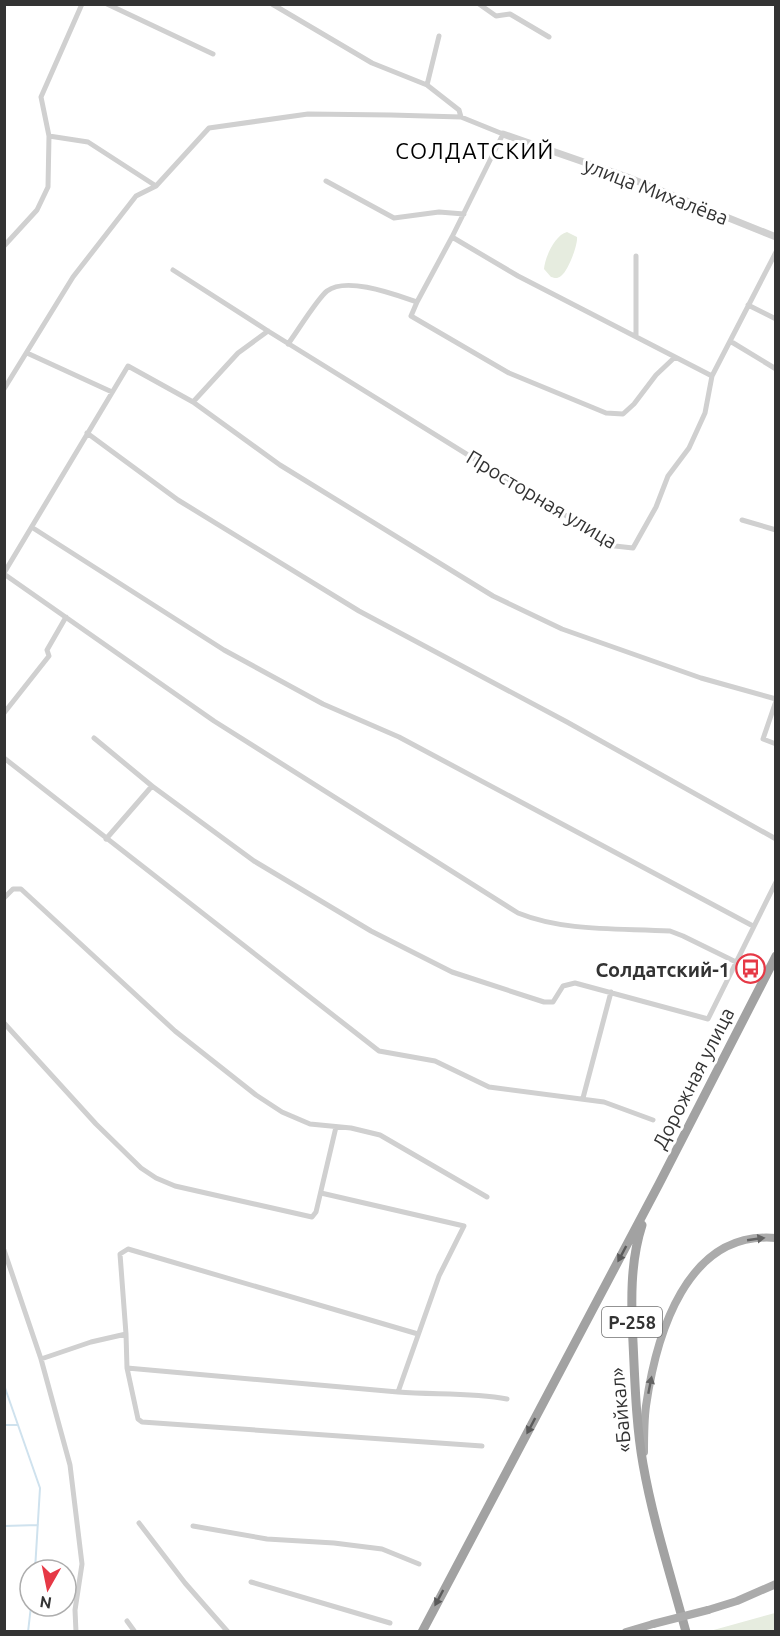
<svg xmlns="http://www.w3.org/2000/svg" width="780" height="1636" font-family="Ubuntu,sans-serif">
<style>
.green{fill:#e6ecdf}
.lines{fill:none;stroke-linecap:round;stroke-linejoin:round}
.stream{stroke:#cfe2ee;stroke-width:2}
.minor{stroke:#d0d0d0;stroke-width:5}
.tertiary{stroke:#d0d0d0;stroke-width:7}
.primary{stroke:#ababab;stroke-width:8}
.trunk{stroke:#a2a2a2;stroke-width:9}
.primary-bridge{stroke:#ababab;stroke-width:8}
.oneway{fill:#636363}
.oneway2{fill:#5a5a5a}
.labels{text-anchor:middle;dominant-baseline:central;stroke-width:6;stroke-linejoin:round;paint-order:stroke}
.shield{fill:#fff;stroke:#707070;stroke-width:1.5}
.shield-label{font-size:18px;font-weight:bold;fill:#333}
.street-label{font-size:20px;fill:#333;stroke:#fff}
.poi-label{font-size:20px;font-weight:bold;fill:#333;stroke:#fff;text-anchor:end}
.quarter-label{font-size:22px;letter-spacing:1.5px;fill:#000;stroke:#fff}
</style>
<rect width="100%" height="100%" fill="#fff"/>
<path class="green" d="M567,232l10,5c1,8 -9,34 -16,39 -4,3 -6,2 -10,1l-7,-8c1,-12 11,-34 23,-37z
M775,1613v18h-65z"/>
<g class="lines">
<path class="stream" d="M4,1385l36,103 -5,82
M4,1425h14
M4,1526l34,-1
M28,1632l3,-26"/>
<path class="minor" d="M107,4l106,50
M272,4l100,59 55,22 32,25 2,7
M479,4l17,12 14,-2 39,23
M427,85l12,-49
M49,136l39,6 68,44
M326,181l68,37 45,-6 25,2
M452,237l66,39 194,100
M4,246l33,-36 11,-23 1,-51 -8,-39 41,-93
M173,270l95,61 347,215 18,2 23,-41 12,-31 21,-28 16,-35 7,-37 64,-124
M417,302l-6,14 98,57 97,40 17,1 11,-10 22,-29 18,-17
M748,305l28,14
M636,335v-79
M730,341l46,28
M27,353l85,39
M4,389l69,-112 63,-81 20,-10 53,-58 99,-14 83,1 70,2 42,17 -51,103 -35,65c-21,-7 -70,-26 -90,-11 -10,8 -30,41 -39,53
M193,402l45,-49 30,-22
M87,433l91,67 181,111 208,111 209,117
M742,520l34,10
M33,528l191,122 99,54 76,33 354,189
M4,573l124,-207 65,36 87,63 213,131 69,33 139,49 75,21
M4,574l210,147 304,192c47,19 102,15 152,18l13,5 53,26
M776,701l-13,38 13,5
M4,713l45,-57 -2,-6 19,-33
M94,738l58,48 102,75 117,70 81,41 92,30h9l10,-16 12,-3 133,36 68,-137
M4,758l375,293 56,10 54,26 115,15 49,18
M106,839l46,-53
M4,898l9,-9h8l154,142 81,64 26,17 28,12 41,4 29,7 107,62
M4,1023l92,101 45,44 15,10 19,8 137,31 4,-5 20,-85
M583,1098l28,-106
M321,1193l143,33 -25,50 -41,116
M4,1250l37,109 29,106 12,99 -7,46 1,22
M418,1334l-290,-85 -8,5 6,80 1,34 11,51 4,3 340,24
M41,1359l50,-17 35,-8
M127,1368l271,24c36,3 73,0 109,7
M139,1523l46,60 43,49
M193,1526l74,13 67,4 48,6 37,15
M251,1582l139,41
M127,1621l8,11"/>
<path class="tertiary" d="M503,134l124,43 149,60"/>
<path class="primary" d="M644,1452c0,-15 0,-31 2,-46 10,-70 40,-176 130,-168
M708,1610l29,-9 39,-17
M626,1632l27,-8"/>
<path class="trunk" d="M642,1225c-12,37 -11,78 -9,117 2,41 3,82 10,122 10,57 28,112 43,168
M422,1632l237,-448 117,-228"/>
<path class="primary-bridge" d="M653,1624l55,-14"/>
</g>
<defs><path id="oneway-solid" d="M-6-.8H1V-3.2L6.5 0L1 3.2V.8H-6Z" transform="scale(1.5)"/></defs>
<g class="oneway">
<use href="#oneway-solid" transform="translate(756 1239) rotate(-8)"/>
<use href="#oneway-solid" transform="translate(650 1385) rotate(-79)"/>
</g>
<g class="oneway2">
<use href="#oneway-solid" transform="translate(622 1254) rotate(118)"/>
<use href="#oneway-solid" transform="translate(531 1426) rotate(118)"/>
<use href="#oneway-solid" transform="translate(439 1598) rotate(118)"/>
</g>
<defs>
<symbol id="bus-ring" viewBox="-11 -11 22 22"><circle r="9.5" fill="#fff" stroke="#e63946" stroke-width="1.5"/><path d="M-5-6H5V4H4V6H2V4H-2V6H-4V4H-5ZM-3.5-4V0h7V-4ZM-3.5 1.2v1.5H-2V1.2ZM2 1.2v1.5H3.5V1.2Z" fill="#e63946"/></symbol>
</defs>
<g fill-rule="evenodd">
<use href="#bus-ring" x="734" y="952" width="33" height="33"/>
</g>
<g class="labels">
<rect class="shield" x="602" y="1307" width="60" height="30" rx="4.5"/>
<g class="shield-label">
<text x="632" y="1322">Р-258</text>
</g>
<g class="street-label">
<text transform="translate(656 191) rotate(21)">улица Михалёва</text>
<text transform="translate(542 499) rotate(31)">Просторная улица</text>
<text transform="translate(693 1078) rotate(-63)">Дорожная улица</text>
<text transform="translate(620 1410) rotate(-95)">«Байкал»</text>
</g>
<g class="poi-label">
<text x="730" y="969">Солдатский-1</text>
</g>
<g class="quarter-label">
<text x="475" y="150">СОЛДАТСКИЙ</text>
</g>
</g>
<rect width="780" height="1636" fill="none" stroke="#333333" stroke-width="12"/>
<g transform="translate(48 1588) rotate(189)"><circle r="28" fill="#ffffff" stroke="#adadad" stroke-width="1.5"/>
<path d="M0-4.5L10 22L0 15L-10 22Z" fill="#e63946"/>
<text y="-9" font-size="16" font-weight="bold" text-anchor="middle" fill="#333333">N</text>
</g>
</svg>
